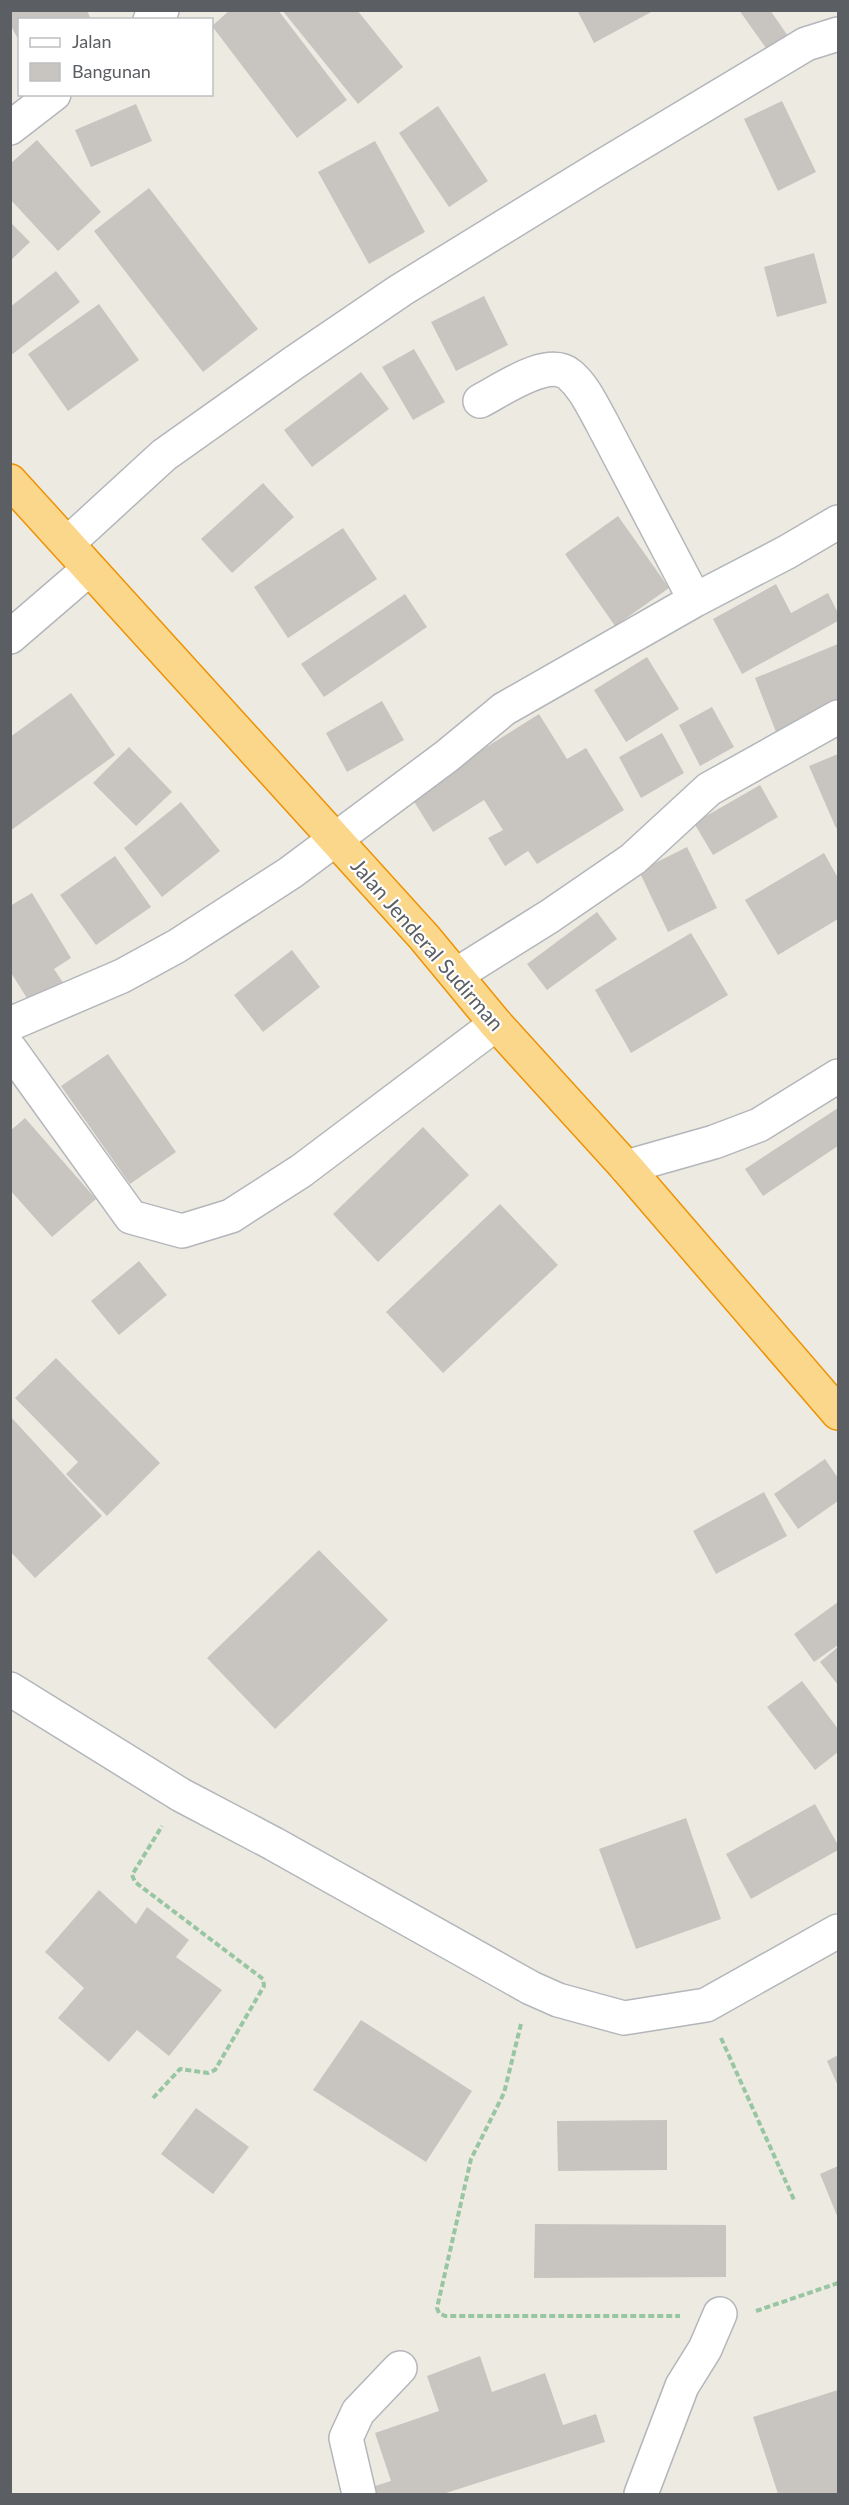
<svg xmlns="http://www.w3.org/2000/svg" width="849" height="2505" font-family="Lato,sans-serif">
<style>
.building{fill:#c8c5c0}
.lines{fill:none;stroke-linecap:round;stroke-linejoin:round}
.minor-casing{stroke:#b3b6ba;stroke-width:36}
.highway-casing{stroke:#ed9303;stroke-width:36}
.path{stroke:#98c6a2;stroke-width:4;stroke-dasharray:6 3;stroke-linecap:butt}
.minor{stroke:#fff;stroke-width:33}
.highway{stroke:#fbd78b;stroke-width:33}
.labels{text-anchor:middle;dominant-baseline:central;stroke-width:4.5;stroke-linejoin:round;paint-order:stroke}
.street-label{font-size:21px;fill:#5b5f63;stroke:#fff}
</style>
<rect width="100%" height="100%" fill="#edeae2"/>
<path class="building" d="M10,10h77l4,10h-71v23l-10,-19z
M230,10h48l69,90 -50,38 -85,-112z
M282,10h75l46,57 -45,37z
M577,10h78l-61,33z
M739,10h31l18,26 -20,15z
M782,101l34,71 -38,19 -34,-72z
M136,104l16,37 -61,26 -16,-37z
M438,106l50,75 -39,26 -50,-74z
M37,140l64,72 -43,39 -48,-52v-35z
M375,141l50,91 -56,32 -51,-92z
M149,188l109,141 -55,43 -109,-141z
M10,222l20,20 -20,19z
M814,253l13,50 -50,14 -13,-50z
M56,271l24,31 -70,54v-49z
M484,296l24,49 -52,26 -25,-49z
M99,304l40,56 -71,51 -40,-57z
M414,349l31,53 -32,18 -31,-53z
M361,372l28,37 -77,58 -28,-37z
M263,483l31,34 -62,56 -31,-34z
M618,516l51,72 -54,38 -50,-72z
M343,528l34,51 -89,59 -34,-51z
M776,584l15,29 37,-20 10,20v8l-96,53 -29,-55z
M405,594l22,33 -103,70 -23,-33z
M838,644v63l-62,25 -21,-54z
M647,657l32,52 -53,33 -32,-52z
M71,693l44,62 -105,76v-94z
M382,701l22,39 -57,32 -21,-39z
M712,707l22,40 -34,19 -21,-41z
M539,714l28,45 19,-11 38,62 -87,54 -9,-13 -23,15 -17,-28 15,-8 -19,-30 -51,32 -23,-37z
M662,733l22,40 -43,25 -22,-41z
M129,747l43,45 -36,34 -43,-43z
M838,754v73l-2,1 -27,-62z
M760,785l18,32 -65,38 -19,-32z
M181,802l39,49 -58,46 -38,-49z
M687,847l30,61 -49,24 -29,-61z
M824,853l14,25v41l-60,36 -33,-55z
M115,856l36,51 -55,38 -36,-50z
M32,893l39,65 -17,11 12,18 -33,21 -23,-37v-65z
M597,912l20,27 -70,51 -20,-26z
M691,933l37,62 -97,58 -36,-63z
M292,950l28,37 -57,45 -29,-37z
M108,1054l68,98 -46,32 -69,-98z
M838,1108v38l-75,50 -18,-27z
M25,1118l71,81 -44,38 -42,-47v-59z
M423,1127l46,48 -91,87 -45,-48z
M500,1204l58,61 -115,108 -57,-61z
M139,1261l28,34 -48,40 -28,-34z
M56,1358l104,105 -53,53 -41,-42 12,-12 -63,-64z
M10,1416l92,100 -67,62 -25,-27z
M825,1459l13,19v23l-40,28 -24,-35z
M764,1492l23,44 -71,38 -23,-43z
M319,1550l69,70 -113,109 -68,-71z
M838,1602v43l-24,17 -20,-28z
M838,1647v38l-18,-23z
M802,1681l36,48v23l-23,18 -48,-63z
M815,1804l23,41v5l-87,49 -25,-45z
M686,1818l35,101 -85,30 -37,-100z
M99,1890l37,34 11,-17 42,33 -13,17 46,33 -53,66 -32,-26 -28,32 -51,-44 26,-30 -39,-36z
M361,2020l111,71 -46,71 -113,-72z
M838,2055v31l-11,-25z
M196,2108l53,39 -36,47 -52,-40z
M667,2120v50l-109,1 -1,-50z
M838,2166v52l-18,-44z
M535,2224l191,1v52l-192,1z
M480,2356l12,36 53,-19 18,52 33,-11 9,28 -162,52h-80l-1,-4 29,-9 -16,-48 64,-22 -12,-35z
M838,2390v104h-60l-25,-77z"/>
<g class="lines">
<defs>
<path id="minor" d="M150,20l12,-10
M10,128l44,-34
M480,401c22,-11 68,-45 90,-26 14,12 22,30 31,46l94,179
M68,543l96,-88 131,-93 106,-72 200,-123 205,-123 32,-10
M10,637l79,-68
M456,975l94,-59 83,-57 76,-70 129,-72
M10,1024l112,-48 55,-30 113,-73 157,-117 57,-47 191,-109 92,-48 51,-30
M10,1049l121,168 51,14 49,-15 70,-45 195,-147
M626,1167l88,-25 45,-17 79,-49
M10,1689l171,106 93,49 257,144 27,12 66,18 82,-13 132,-74
M359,2494l-13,-56 12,-26 42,-44
M641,2494l41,-108 23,-37 15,-35"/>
<path id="highway" d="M10,481l414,456 72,87 130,143 212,246"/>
</defs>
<use href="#minor" class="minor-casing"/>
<use href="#highway" class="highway-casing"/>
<path class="path" d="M521,2024l-17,69 -33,66 -34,149 2,5 6,3h235
M721,2038l74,164
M153,2098l27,-29 28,4 7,-3 49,-84 -1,-7 -128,-97 -3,-7 30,-49
M756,2311l82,-28"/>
<use href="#minor" class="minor"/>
<use href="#highway" class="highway"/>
</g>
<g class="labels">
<g class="street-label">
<text transform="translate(428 944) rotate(49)">Jalan Jenderal Sudirman</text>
</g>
</g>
<rect width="849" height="2505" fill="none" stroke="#5b5f63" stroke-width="24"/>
<rect x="18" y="18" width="195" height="78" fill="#ffffff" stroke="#bdbfc1" stroke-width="1.5"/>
<rect x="30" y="38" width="30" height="9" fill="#ffffff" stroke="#bdbfc1" stroke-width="1.5"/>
<text x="72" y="48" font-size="18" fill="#5b5f63">Jalan</text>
<rect x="30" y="63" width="30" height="18" fill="#c8c5c0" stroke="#bdbfc1" stroke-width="1.5"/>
<text x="72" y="78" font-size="18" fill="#5b5f63">Bangunan</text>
</svg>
